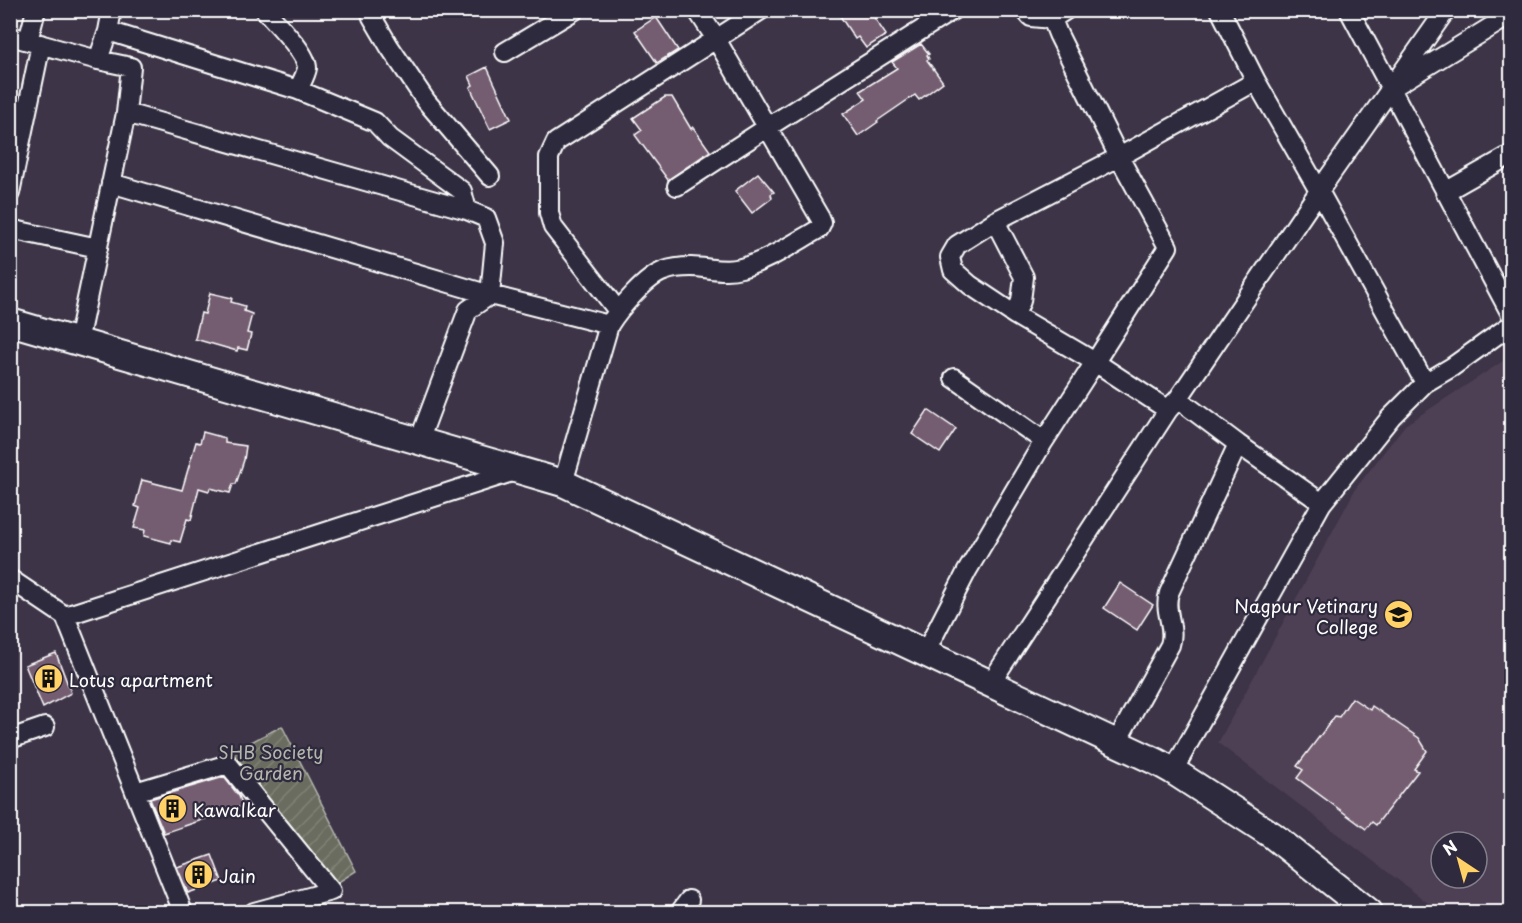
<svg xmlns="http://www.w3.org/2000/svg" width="1522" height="923" font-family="'Playpen Sans',sans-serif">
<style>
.built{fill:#4e4054;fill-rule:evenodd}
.garden{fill:url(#garden-furrows);stroke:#b4b6ae;stroke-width:1.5}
.building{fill:#745d71;stroke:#fff;stroke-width:1.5}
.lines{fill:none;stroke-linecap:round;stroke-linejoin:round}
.street-casing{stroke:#fff;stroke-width:22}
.secondary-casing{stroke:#fff;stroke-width:30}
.street{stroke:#2f2a3d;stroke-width:18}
.secondary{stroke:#2f2a3d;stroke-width:26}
.labels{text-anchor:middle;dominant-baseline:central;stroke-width:4.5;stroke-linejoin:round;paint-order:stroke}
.poi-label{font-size:18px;fill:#fff;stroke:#2f2a3d;text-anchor:start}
.park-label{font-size:18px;fill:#b4b6ae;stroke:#2f2a3d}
</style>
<defs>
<pattern id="garden-furrows" width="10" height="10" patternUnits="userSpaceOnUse" patternTransform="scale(1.5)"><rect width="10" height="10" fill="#6a6c5e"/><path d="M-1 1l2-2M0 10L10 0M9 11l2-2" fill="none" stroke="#808276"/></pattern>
</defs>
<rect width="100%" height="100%" fill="#3d3447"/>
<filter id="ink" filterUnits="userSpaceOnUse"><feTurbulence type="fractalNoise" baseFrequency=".0167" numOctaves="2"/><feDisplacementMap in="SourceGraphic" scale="12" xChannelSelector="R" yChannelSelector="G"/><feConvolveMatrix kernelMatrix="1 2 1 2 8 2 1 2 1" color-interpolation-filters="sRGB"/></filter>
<g filter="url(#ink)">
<path class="built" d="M1511,356v556h-71l-222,-169 138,-255 49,-63zM1441,842h36v36h-36z"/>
<path class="garden" d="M282,726l74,145 -19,12 -105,-131z"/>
<path class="building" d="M836,10h33l17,25 -20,13 -8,-11 -3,2z
M656,17l22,33 -21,13 -22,-32z
M921,44l8,10 -2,1 2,4 -2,1 16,22 -24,18 -4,-5 -38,26 1,1 -20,14 -15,-22 23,-15 -6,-8 37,-23 -5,-6z
M487,67l24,52 -21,10 -20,-42 3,-2 -4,-9z
M665,97h7l19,32 2,-2 17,24 -42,29 -33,-45 7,-5 -9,-12z
M758,173l16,19 -3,2 1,4 -20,15 -17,-22z
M210,293l22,5 -1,4 14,4 -1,5 8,3 -5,19 4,1 -4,16 -9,-2 -1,3 -42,-12 6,-26 4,1z
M928,410l28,19 -16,24 -28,-19z
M203,432l22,6v5l21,3 -2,14 -8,24h-3l-3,9 -20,-5 -1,3 -10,-3 -8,32 -4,-1 -7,23 -9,-2v3l-27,-7 1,-6 -11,-2 6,-20 -5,-2 7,-26 40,10 14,-48 4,1z
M1120,583l33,22 -16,25 -33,-22z
M56,653l15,40 -28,15 -18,-43z
M1352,698l18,12 2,-4 47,32 8,13 -13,18 4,2 -42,54 -4,-3 -6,7 -69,-51 6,-8 -6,-4 38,-50 4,1z
M224,777l15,19 4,10 -79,27 -14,-34z
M212,855l10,26 -34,12 -11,-26z"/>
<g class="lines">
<defs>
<path id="street" d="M265,10c11,13 42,43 42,58 -1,7 -6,15 -9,22
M370,10l2,7 17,29 37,55 64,75
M1025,10l6,7 21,2 14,-9
M1220,10l36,71 63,110 -141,208 60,45 84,59
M1349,10l163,306
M1052,19l6,15 61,123 49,90 -73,115 73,48
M108,31l190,59 77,32 15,16 72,53 5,19 19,8 9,25 -5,52 119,30 -46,158
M10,36l88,24 33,7 -5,46 -48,229
M28,41l8,-31
M505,52l70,-42
M98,60l10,-29 4,-21
M1398,84l114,-70
M126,113l341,97
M111,183l379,112
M677,186l91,-59 185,-117
M1445,192l67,-38
M10,193l31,-149
M995,221l29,56 -3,24 -6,14
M10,229l88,19
M618,311l-65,-84 -4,-14v-56l7,-15 205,-132
M609,325c10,-16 37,-48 55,-54 8,-3 17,-4 27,-4 16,0 33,6 50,1 27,-7 53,-25 78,-39l3,-6 -2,-5 -104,-179 -19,-29
M954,378l90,63
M1425,383l-106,-192 127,-181
M419,441l49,-131 22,-15
M10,579l55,37
M925,653l42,-82 77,-130 51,-79 -80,-47 -45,-30 -17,-15 -3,-13 7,-12 38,-24 124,-64 137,-76
M990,684l178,-274 7,-8
M10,739l35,-12
M1116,743l54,-98c6,-19 -7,-33 -1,-52l69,-149
M1173,771l149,-268 69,-86 34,-34 27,-16 60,-43
M135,792l93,-28 103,127 -77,21
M183,912l-118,-296 453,-146
M680,912l9,-12"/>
<path id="secondary" d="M10,322l553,161 594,279 16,9 99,64 97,77"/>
</defs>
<use href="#street" class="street-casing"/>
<use href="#secondary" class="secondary-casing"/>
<use href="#street" class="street"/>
<use href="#secondary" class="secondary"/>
</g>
</g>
<defs>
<symbol id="university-disc" viewBox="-11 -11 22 22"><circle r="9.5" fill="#ffd166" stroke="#2f2a3d"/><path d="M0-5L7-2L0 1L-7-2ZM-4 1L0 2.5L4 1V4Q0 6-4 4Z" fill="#111"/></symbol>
<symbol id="building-disc" viewBox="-11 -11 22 22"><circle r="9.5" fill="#ffd166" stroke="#2f2a3d"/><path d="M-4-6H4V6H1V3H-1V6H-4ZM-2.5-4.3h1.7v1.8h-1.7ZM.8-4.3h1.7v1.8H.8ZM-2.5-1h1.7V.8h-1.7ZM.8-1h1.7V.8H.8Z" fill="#111"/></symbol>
</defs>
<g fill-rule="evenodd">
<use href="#university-disc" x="1382" y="598" width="33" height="33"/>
<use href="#building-disc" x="32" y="662" width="33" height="33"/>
<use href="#building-disc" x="156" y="792" width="33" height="33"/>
<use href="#building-disc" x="182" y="858" width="33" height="33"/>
</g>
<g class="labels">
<g class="poi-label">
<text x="1378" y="605" text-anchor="end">Nagpur Vetinary<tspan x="1378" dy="21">College</tspan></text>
<text x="69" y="679">Lotus apartment</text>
<text x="193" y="809">Kawalkar</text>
<text x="219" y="875">Jain</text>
</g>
<g class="park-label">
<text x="271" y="751">SHB Society<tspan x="271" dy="21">Garden</tspan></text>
</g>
</g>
<rect width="1522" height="923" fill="none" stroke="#2f2a3d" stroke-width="36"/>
<rect x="18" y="18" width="1486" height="887" fill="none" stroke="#fff" stroke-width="2" filter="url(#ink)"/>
<g transform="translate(1459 860) rotate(324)"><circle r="28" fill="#2f2a3d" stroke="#827f8b" stroke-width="1.5"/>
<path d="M0-4.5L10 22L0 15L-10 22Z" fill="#ffd166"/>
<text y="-9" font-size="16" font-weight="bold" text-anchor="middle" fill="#ffffff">N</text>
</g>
</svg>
